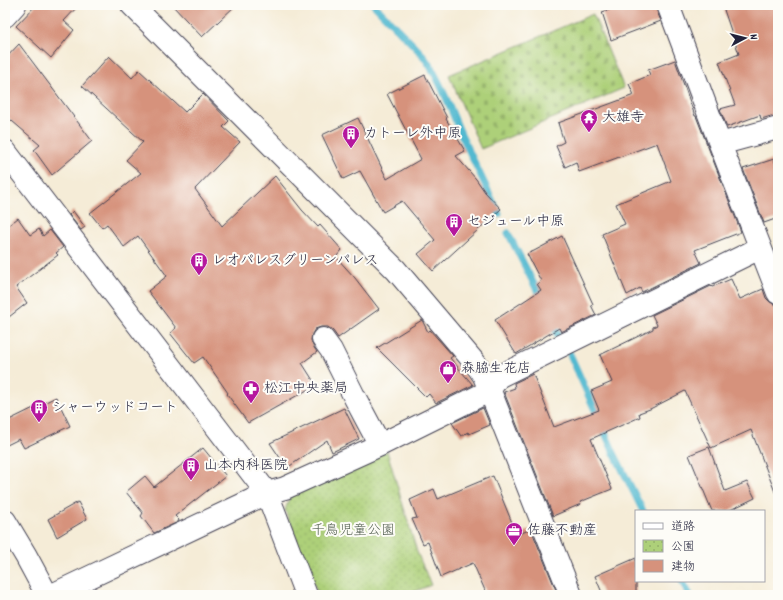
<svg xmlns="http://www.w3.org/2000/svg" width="783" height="600" font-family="Dekko,'Klee One',sans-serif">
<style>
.cemetery{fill:url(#cemetery-stones);stroke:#68795a}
.park{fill:url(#park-dots);stroke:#68795a}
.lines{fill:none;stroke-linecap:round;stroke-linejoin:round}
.stream{stroke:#52b9d0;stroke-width:7}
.building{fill:#d6927c}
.minor-casing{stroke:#424052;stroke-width:24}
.minor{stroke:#fff;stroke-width:22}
.labels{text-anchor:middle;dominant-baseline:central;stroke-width:4;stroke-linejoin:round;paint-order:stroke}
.poi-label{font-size:14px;fill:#22223b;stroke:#fdfcf7;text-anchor:start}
.park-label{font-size:14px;fill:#535f51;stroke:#fdfcf7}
</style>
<defs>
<pattern id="cemetery-stones" width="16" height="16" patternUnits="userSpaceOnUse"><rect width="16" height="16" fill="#add079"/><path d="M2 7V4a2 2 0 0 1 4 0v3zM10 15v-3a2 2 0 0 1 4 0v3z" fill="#95b26a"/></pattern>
<pattern id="park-dots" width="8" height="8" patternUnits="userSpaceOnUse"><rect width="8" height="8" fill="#add079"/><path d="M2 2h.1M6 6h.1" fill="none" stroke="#95b26a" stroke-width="1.8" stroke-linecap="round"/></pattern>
</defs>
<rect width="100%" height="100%" fill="#fdfcf7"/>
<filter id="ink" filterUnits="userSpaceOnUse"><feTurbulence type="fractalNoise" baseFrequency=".025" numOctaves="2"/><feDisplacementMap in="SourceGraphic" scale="8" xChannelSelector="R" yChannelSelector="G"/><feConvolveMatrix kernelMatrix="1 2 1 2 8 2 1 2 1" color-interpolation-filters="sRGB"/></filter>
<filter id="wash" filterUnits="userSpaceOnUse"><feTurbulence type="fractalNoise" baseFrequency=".012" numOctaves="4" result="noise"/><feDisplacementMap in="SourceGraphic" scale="16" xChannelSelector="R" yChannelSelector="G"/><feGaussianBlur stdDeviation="0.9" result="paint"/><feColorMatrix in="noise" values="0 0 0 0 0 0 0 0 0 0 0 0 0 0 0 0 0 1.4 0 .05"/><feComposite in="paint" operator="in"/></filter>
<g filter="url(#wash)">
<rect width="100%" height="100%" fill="#f5ecd7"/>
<path class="cemetery" d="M593,14l31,74 -143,61 -32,-74z"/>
<path class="park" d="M387,451l30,101 14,33 -25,10h-88l-33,-85 5,-14z"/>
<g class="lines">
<path class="stream" d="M374,5l47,48c19,24 29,56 41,83 12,26 25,52 37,78
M508,233l34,67
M552,323l6,13
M569,352l45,101 29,58
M682,581l8,14"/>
</g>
<g id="blocks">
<path class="building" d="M36,5h43l-15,16 10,9 -23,28 -35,-32z
M172,5h64l-34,32z
M625,5h31v4l5,12 -50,19 -9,-28z
M740,5h38v109l-17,5 -1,-4 -33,12 -7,-18 15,-4 -16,-43 20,-8 -15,-44z
M19,44l73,97 -40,34 -18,-25 6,-5 -35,-30v-56z
M109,56l23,22 7,-8 46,42 18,-18 26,27 -6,6 17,15 -45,47 27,37 53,-50 27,34 16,17 2,-2 22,25 -6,7 19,21 24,31 -41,29 -5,-7 -5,-4h-7l-6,2 -3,5 -1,6 2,6 4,6 -15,11 14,22 -68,38 -21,-29 1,-1 -25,-36 -9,6 -24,-30 6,-5 -28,-37 19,-15 -29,-40 -14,11 -17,-23 -5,4 -12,-15 51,-40 -15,-13 17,-18 -61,-56z
M675,60l20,56h1l45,116 -46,18 6,13 -59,29 -2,-4 -13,7 -25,-61 23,-10 -9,-20 55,-23 -14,-38 -78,29 -3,-10 -11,5 -9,-21 8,-4 -6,-19 76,-28 -5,-11 21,-9 -2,-5z
M425,75l22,43 -1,1 19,32 -9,5 20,23 9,13 16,17 -68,62 -15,-17 17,-14 -33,-39 -19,11 -23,-41 -17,8 -21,-44 36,-17 29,61 34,-20 -34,-65z
M774,159l4,12v47l-14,5 -21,-54z
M73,211l12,16 -4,3 -12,-15z
M18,218l12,17 9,-6 4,7 7,-6 13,17 -7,6 2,2 -42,32 11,16 -22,17v-92z
M562,236l31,68 -2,1 5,10 -35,17 -2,-4 -43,26 -21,-34 46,-30 -4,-6 4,-3 -14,-27 7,-3z
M731,279l9,20 23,-10 3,9 4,4 6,3h2v192h-1l-26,-67 -40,18 -26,-57 -35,18 -11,4 1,4 -49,22 21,50 -32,13 1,2 -28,12 -49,-124 11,-4 -1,-5 19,-9 21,53 45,-17 -8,-19 21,-9 -12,-27 53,-26v-2l4,-2 -5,-10 59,-29 1,1z
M422,320l6,12 2,-2 23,26 -3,2 11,13 12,14 -37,18 -7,-9 -3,3 -49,-49z
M56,397l14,29 -46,22 -5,-9 -14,7v-24z
M344,408l15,31 -27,13 -5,-12 -40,28 -17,-25z
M483,408l7,17 -21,9 -1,-2 -7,4 -9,-13z
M709,447l16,44 22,-9 8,16 -27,13h-16l-23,-56z
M203,448l23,28 -51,40 4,4 -1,2 -24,11 -13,-17 2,-3 -17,-21 19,-16 9,11z
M493,476l24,59 14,-6 27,66h-71l-14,-32 -32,14 -13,-35 -5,2 -11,-25 5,-1 -7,-18 24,-11 4,10z
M78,502l9,17 -30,18 -9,-18z
M636,558v37h-33l-8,-19z"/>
</g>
</g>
<g filter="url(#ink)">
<use href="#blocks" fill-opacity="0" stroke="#424052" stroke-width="1"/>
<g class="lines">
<defs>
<path id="minor" d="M132,5l264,265 79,93 9,13 87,219
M668,5l52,139 58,149
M5,16l10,-11
M720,144l58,-16
M5,151l262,342 39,102
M323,339l8,11 24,48 25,47
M5,521l21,35 21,39
M52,595l215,-102 18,-5 95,-43 95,-47 14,-7 9,-14 262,-129"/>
</defs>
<use href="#minor" class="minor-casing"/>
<use href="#minor" class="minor"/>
</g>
</g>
<defs>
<symbol id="temple-pin" viewBox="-11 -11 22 30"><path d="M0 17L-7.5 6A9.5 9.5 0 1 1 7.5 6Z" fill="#b5179e" stroke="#fdfcf7"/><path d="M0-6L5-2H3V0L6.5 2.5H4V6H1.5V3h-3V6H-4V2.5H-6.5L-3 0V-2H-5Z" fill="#fff"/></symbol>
<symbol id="building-pin" viewBox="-11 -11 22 30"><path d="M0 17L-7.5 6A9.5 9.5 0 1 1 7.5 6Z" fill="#b5179e" stroke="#fdfcf7"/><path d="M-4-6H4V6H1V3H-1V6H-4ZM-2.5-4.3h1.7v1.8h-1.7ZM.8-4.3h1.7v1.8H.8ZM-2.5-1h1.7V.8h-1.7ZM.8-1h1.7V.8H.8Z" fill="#fff"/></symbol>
<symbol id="shop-pin" viewBox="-11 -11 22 30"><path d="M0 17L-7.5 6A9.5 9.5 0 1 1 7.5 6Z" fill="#b5179e" stroke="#fdfcf7"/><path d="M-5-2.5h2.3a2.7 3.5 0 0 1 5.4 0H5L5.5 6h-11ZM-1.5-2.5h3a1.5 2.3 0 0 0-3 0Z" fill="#fff"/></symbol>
<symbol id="pharmacy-pin" viewBox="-11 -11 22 30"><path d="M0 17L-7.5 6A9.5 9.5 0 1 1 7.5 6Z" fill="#b5179e" stroke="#fdfcf7"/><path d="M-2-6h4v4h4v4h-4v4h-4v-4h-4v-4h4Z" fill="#fff"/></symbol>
<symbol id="office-pin" viewBox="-11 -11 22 30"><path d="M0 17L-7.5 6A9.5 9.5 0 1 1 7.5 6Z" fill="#b5179e" stroke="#fdfcf7"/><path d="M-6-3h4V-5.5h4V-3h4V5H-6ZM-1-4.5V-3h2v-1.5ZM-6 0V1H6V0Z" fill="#fff"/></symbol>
</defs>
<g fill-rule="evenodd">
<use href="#temple-pin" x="579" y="108" width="20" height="27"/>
<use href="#building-pin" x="341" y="124" width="20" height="27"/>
<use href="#building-pin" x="444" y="212" width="20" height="27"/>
<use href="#building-pin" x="189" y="251" width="20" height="27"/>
<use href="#shop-pin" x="438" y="359" width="20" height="27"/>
<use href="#pharmacy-pin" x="241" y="379" width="20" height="27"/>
<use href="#building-pin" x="29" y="398" width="20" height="27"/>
<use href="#building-pin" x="181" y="456" width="20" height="27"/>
<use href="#office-pin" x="504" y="521" width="20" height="27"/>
</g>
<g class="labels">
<g class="poi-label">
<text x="602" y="118">大雄寺</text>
<text x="364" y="134">カトーレ外中原</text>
<text x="467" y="222">セジュール中原</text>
<text x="212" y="261">レオパレスグリーンパレス</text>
<text x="461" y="369">森脇生花店</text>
<text x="264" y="389">松江中央薬局</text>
<text x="52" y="408">シャーウッドコート</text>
<text x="204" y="466">山本内科医院</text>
<text x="527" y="531">佐藤不動産</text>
</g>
<g class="park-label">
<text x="353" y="531">千鳥児童公園</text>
</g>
</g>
<rect width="783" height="600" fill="none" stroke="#fdfcf7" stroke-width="20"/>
<rect x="635" y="510" width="130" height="72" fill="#fdfcf7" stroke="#a5a5ac"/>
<rect x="643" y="523" width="20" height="6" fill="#ffffff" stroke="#a5a5ac"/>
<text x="671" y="530" font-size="12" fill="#22223b">道路</text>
<rect x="643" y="540" width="20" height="12" fill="url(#park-dots)" stroke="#a5a5ac"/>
<text x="671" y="550" font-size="12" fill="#22223b">公園</text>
<rect x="643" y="560" width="20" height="12" fill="#d6927c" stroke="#a5a5ac"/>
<text x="671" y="570" font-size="12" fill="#22223b">建物</text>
<g transform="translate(745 38) rotate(83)" stroke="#fdfcf7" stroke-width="3" paint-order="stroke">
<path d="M0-3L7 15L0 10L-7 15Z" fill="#22223b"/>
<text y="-6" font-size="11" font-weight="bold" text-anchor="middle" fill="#22223b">N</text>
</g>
</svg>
